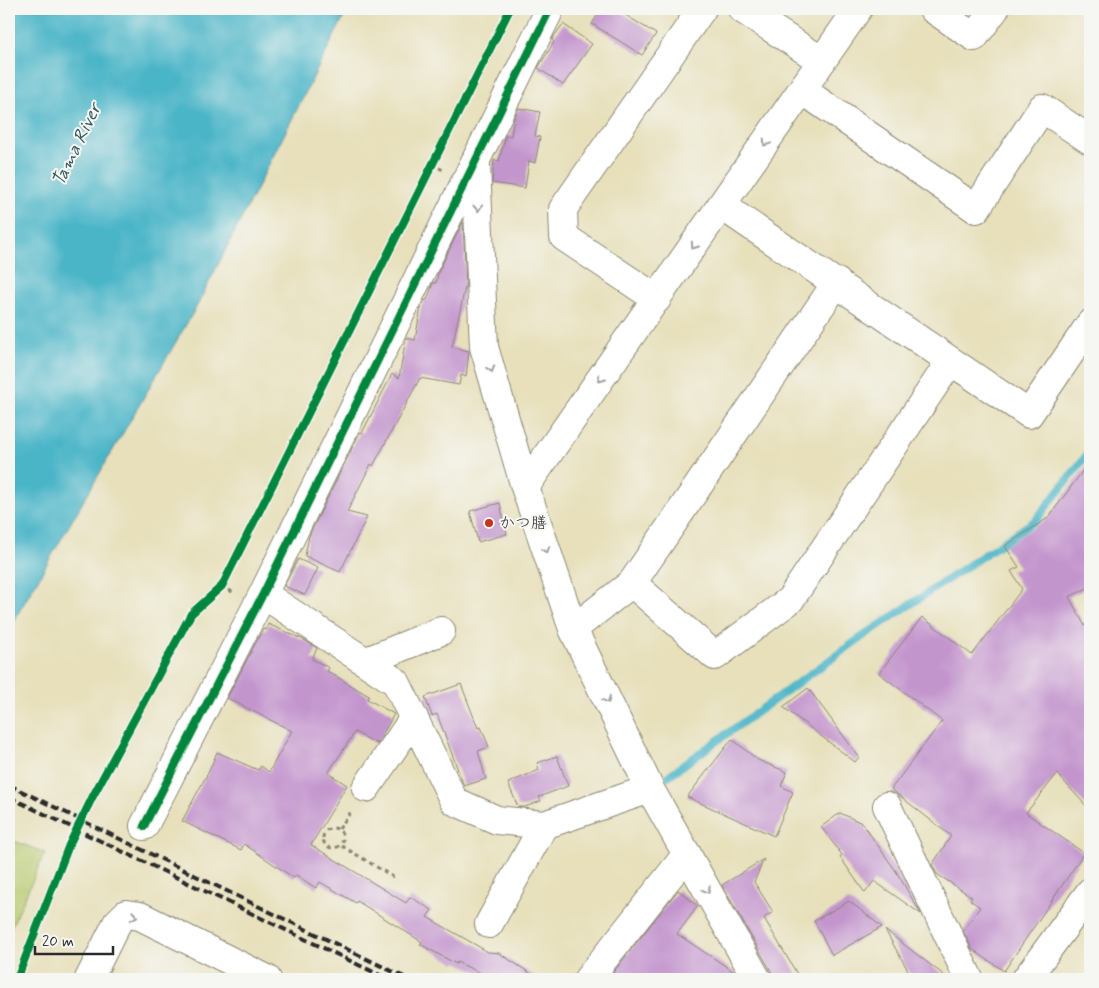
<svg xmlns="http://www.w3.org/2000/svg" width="1099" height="988" font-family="Mynerve,'Klee One',sans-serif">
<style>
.green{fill:#b6c86c;stroke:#707a4c}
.water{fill:#4bb5c8;stroke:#3b707a}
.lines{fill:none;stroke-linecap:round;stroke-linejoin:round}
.stream{stroke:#4bb5c8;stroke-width:8}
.building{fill:#c395cd}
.minor-casing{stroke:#898673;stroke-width:30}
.path{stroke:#898673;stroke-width:3;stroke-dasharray:4 4;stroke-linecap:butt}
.minor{stroke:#fff;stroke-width:28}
.rail{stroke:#2b2b2b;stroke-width:4;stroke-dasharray:8 4;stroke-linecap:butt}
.cycleway-casing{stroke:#f6f6f2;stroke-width:11}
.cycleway{stroke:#00873e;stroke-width:8}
.oneway{stroke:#a0a0a0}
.poi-dot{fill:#c8321e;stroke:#f6f6f2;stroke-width:2}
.labels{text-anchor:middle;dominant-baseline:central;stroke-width:4;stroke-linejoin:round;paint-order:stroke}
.poi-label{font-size:16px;fill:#2b2b2b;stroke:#f6f6f2;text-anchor:start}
.water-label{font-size:18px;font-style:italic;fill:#365b62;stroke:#f6f6f2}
</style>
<rect width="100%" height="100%" fill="#f6f6f2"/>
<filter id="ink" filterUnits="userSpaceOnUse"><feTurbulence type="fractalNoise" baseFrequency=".02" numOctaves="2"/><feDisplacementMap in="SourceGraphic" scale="10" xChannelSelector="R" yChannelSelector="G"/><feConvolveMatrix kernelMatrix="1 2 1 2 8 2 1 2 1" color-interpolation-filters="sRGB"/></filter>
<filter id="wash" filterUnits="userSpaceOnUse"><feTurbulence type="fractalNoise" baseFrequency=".0096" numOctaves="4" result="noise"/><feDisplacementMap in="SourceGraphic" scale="20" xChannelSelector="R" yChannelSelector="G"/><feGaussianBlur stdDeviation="1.12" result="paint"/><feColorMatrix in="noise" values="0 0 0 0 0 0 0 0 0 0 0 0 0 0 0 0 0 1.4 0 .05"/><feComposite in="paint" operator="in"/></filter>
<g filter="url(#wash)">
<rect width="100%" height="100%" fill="#e7e0bb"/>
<path class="green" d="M9,839l36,14 -36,79z"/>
<path class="water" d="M9,9h339l-150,295 -189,325z"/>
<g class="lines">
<path class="stream" d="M668,776l191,-137 177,-119 54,-69"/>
</g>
<g id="blocks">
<path class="building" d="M601,9h15l40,25 -14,21 -50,-31z
M563,24l29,20 -29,41 -25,-17 16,-26 -2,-3z
M519,108l21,4 -5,24 5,1 -5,26 -6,-2 -4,27 -33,-5 2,-23 5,1 7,-26 5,1 3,-18z
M463,222l3,61 -14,64 17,4 -3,26 -5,-2 -2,10 -39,-7 -47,88 -2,-2 -24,48 20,5 -27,55 -35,-16 4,-20 51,-104 2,1 30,-59 7,4 7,-40 9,2 6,-33 4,-7h2l6,-17h3l2,-10z
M1090,461v126l-21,10 21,38v175l-33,-36 -31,39 58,40 -80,118 -32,-22 -9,-18 17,-24 -10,-7 2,-3 -35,-23 -5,-9 19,-29 -60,-47 51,-68 -63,-48 43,-56 50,38 50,-66 -11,-18 8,-4 -14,-21 43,-28z
M500,503l7,31 -29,8 -8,-31z
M298,559l20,9 -13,27 -21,-9z
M268,624l36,16 13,8 -5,11 17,9 -2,3 42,25 -2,3 27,15 -17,30 -22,-12 -27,41 19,12 -36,60 95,58 4,-6 22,13 -5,7 61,35 11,1 40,26h-46l-36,-17 -1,2 -36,-20 2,-2 -65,-41 -1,2 -36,-21 -4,6 -20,-13 -2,3 -50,-34 -3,6 -59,-29 27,-50 8,-19 41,18 3,-4 8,6 23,-41 -65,-33 36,-69 3,1z
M461,684l17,44 3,-1 8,20 -11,4 8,28 -22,7 -27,-72 -5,2 -7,-19z
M808,688l51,69 -4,5 -72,-55z
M732,739l26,21 29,12 -6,14 12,6 -19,44 -87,-39z
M557,756l11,30 -29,11 2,4 -16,6h-7l-10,-24 31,-13 -2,-7z
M840,813l22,10 34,48 25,43 -47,-33 -9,12 -25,-36 2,-2 -21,-28z
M764,859l-10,23 19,30 -9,6 36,61h-27l-2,-8 -49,-86z
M678,890l20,16 -21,28 59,39 3,6h-131z
M849,901l33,26 -50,28 -18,-34z
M885,930l64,49h-36z"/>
</g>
</g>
<g filter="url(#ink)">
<use href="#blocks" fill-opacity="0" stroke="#898673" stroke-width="1"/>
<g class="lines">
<defs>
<path id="minor" d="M742,9l80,52
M933,9l41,28 21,-28
M802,90l174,119 66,-101 48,32
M476,165l8,182 41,140 48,142 77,160 107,190
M722,206l307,208 61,-90
M657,299l-93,-62 -1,-28 139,-200
M525,487l333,-478
M632,583l83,73 75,-56 160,-238
M263,594l133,88 58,119 43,19 47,5 106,-36
M573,629l59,-46 205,-301
M367,661l74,-30
M366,788l48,-70
M887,806l82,173
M144,826l119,-232 287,-585
M489,924l55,-99
M89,979l28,-56 9,-9 14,2 127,63
M588,979l99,-125
M1026,979l64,-87"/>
</defs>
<use href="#minor" class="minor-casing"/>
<path class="path" d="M432,164l11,6
M222,586l12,7
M323 838a10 10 0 1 1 20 0a10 10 0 1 1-20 0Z
M339,829l13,-19
M342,846l53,32"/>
<use href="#minor" class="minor"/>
<path class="rail" d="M9,785l399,194
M9,797l379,182"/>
<defs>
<path id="cycleway" d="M144,826l119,-232 287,-585
M17,979l52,-134 24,-49 98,-182 31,-28 288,-577"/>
</defs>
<use href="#cycleway" class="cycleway-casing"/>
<use href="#cycleway" class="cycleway"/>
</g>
<defs><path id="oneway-chevron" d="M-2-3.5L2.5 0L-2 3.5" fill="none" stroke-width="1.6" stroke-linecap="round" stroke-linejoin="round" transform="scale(1.25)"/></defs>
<g class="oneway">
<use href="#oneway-chevron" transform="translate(766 143) rotate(124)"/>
<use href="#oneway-chevron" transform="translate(478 208) rotate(87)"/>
<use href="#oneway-chevron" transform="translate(694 246) rotate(125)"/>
<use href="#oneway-chevron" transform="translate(491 369) rotate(74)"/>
<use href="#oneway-chevron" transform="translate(601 379) rotate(125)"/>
<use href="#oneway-chevron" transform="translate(546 550) rotate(71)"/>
<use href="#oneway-chevron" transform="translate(607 700) rotate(64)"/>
<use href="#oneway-chevron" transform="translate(707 890) rotate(61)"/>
<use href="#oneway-chevron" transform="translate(134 916) rotate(9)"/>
</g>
</g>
<circle class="poi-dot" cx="489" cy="523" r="5"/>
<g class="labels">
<g class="poi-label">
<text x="499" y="523">かつ膳</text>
</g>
<g class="water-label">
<text transform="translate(77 145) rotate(-64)">Tama River</text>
</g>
</g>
<rect width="1099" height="988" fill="none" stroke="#f6f6f2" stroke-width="30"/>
<path d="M35 946v8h78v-8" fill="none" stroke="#2b2b2b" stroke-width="2.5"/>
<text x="42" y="946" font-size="15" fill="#2b2b2b" stroke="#f6f6f2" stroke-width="4" paint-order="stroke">20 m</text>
</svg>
